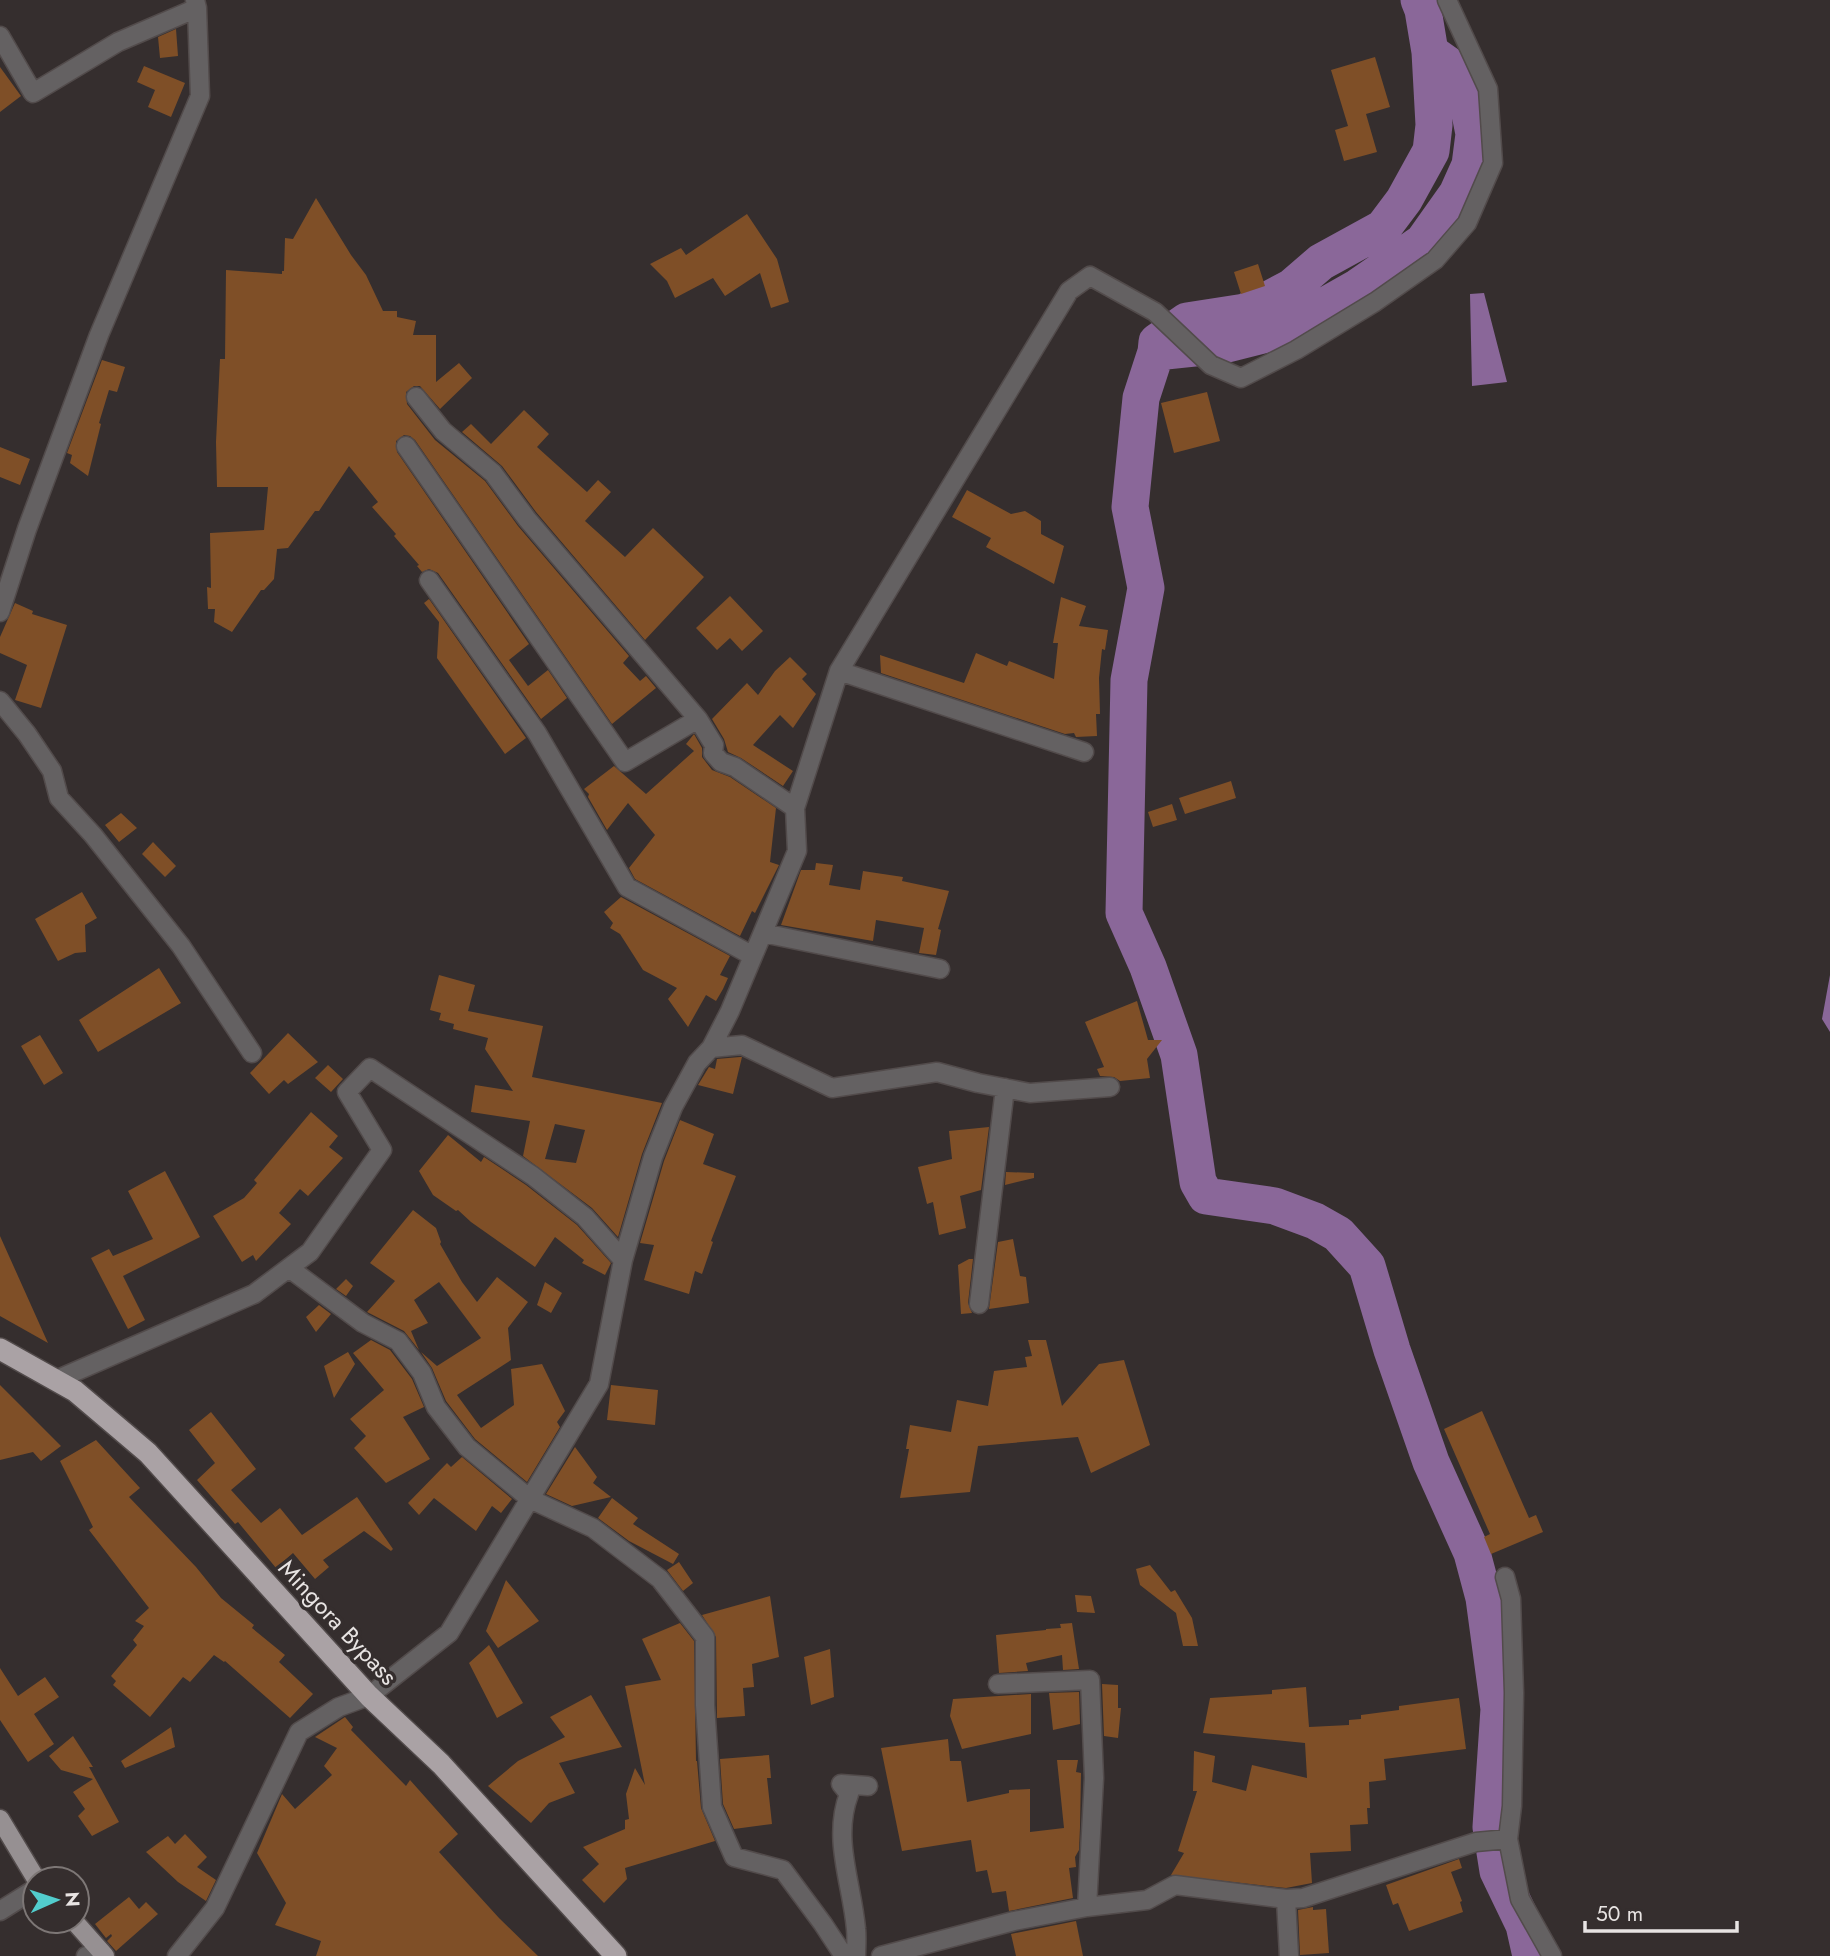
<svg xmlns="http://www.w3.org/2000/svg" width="1830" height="1956" font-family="Jost,sans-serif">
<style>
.water{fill:#8a6799}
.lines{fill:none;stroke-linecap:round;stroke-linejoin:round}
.river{stroke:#8a6799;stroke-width:37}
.building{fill:#7f4f27;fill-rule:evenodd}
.minor-casing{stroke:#524b4b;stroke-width:21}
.major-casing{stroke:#524b4b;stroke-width:21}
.highway-casing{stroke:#524b4b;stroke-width:24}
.minor{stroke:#646162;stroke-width:18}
.major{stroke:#969092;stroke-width:18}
.highway{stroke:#aaa2a5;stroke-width:21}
.labels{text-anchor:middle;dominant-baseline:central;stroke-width:7;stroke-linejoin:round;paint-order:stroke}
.street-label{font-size:24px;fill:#e8e4e3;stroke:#352e2e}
</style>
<rect width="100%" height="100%" fill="#352e2e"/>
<path class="water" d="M1484,293l23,89 -35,4 -2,-92z
M1830,975v57l-8,-13z"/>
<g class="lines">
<path class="river" d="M1419,0l4,10 7,42 24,17 12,24 8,41 -4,31 -13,29 -34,48 -65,45 -76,43 -59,15 -67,7 -15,46 -11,109 16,81 -17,92 -5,233 24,54 31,88 19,127 8,14 69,10 40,15 23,13 29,32 25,84 39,112 41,91 12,45 15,111 -8,118 7,44 26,54 7,31
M1156,352l1,-10 30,-21 58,-9 47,-25 29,-25 62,-34 21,-28 27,-49 3,-26 -4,-73"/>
</g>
<path class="building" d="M176,29l2,27 -18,2 -2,-21z
M1375,57l15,50 -24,7 11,38 -33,9 -9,-31 13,-4 -17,-56z
M144,66l41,17 -14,34 -23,-10 7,-17 -18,-8z
M0,67l21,29 -21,16z
M316,198l35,57 15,20 17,36h14v6l19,4 -3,14h23v47l23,-19 13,15 -32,31 -20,-23h-6l-8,6 1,12 28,36 50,41 33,45 111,130 -6,7 17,18 6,-5 10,12 -44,36 -197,-284 -5,-4 -6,-1 -8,6 1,11 132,192 -20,16 19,26 20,-16 19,28 -26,21 -103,-146 -9,-4 -7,3 -5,-6 2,-1 -25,-29 2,-2 -24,-27 6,-5 -29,-36 -30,45h-4l-27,37 -11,1 -3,30 -10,11h-3l-29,42 -18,-10 1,-13h-7l-1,-22 4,1 -1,-55 54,-3 4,-43h-51l-1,-45 4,-83h5l1,-89 56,4v-3h2l1,-33 8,1z
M747,214l30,45 12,43 -18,6 -11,-35 -35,23 -12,-18 -38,20 -8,-17 -17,-17 31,-16 5,7z
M1258,264l7,22 -24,8 -7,-22z
M102,360l23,7 -8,25 -8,-2 -10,33 2,1 -13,52 -18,-13 2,-8 -5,-2z
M1207,392l13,49 -46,12 -13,-50z
M524,410l25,24 -12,13 50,45 11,-12 13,12 -26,29 40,36 28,-29 51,49 -59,63 -109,-128 -34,-46 -40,-34 9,-8 20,20z
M0,447l30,12 -10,26 -20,-8z
M967,490l44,24 14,-3 16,10v13l23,12 -10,38 -68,-37 5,-9 -39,-21z
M730,596l33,35 -21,20 -12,-13 -13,12 -21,-22z
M1061,597l25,9 -7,20 29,4 -3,20 -3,-1 -3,29 1,36h-4l1,22 -21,1 -2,-4 -9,1 -184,-61 -1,-18 84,28 12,-30 31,13 2,-5 45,18 4,-36h-5z
M429,599l97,139 -21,16 -68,-96 2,-36 -15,-19z
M15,603l18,8 -1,3 35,11 -26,83 -26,-8 12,-35 -27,-12v-16z
M790,657l17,17 -5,5 14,15 -23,34 -13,-13 -27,30 40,26 -10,15 -42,-28 -13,-6 -4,-13 -12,-20 35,-36 11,12 17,-24z
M694,734l8,14v9l10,13 18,7 46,31 -6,54 9,3 -24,48 -3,-2 -12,25 -105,-57 -6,-11 26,-33 -27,-32 -21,27 -19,-33 1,-3 -5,-5 30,-23 32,28 48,-43 -8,-7z
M1231,781l5,17 -51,16 -6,-16z
M1172,804l5,16 -24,7 -5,-15z
M121,813l16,15 -18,14 -14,-17z
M153,842l23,24 -11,11 -23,-23z
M816,863l17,2 -4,20 31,5 3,-19 40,6 -1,4 47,10 -11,38 3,1 -5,25 -17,-2 5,-25 -48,-8 -3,21 -92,-16 20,-55h14z
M82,892l15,26 -12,7 1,27 -11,1 -17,8 -23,-42z
M621,897l109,59 -10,19 8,3 -5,11 -7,12 -10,-6 -18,32 -20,-28 9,-11 -34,-18 -23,-36 -10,-6 3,-5 -9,-11z
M159,968l22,35 -83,49 -19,-32z
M439,975l36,10 -7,26 75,15 -11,51 130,26 -20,51 -24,83 -26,-29 -69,-52 7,-35 -59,-9 4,-27 38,6 -28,-42 3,-11 -35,-9 1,-5 -15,-4 2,-7 -11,-3zM555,1124l30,6 -9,33 -31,-4z
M1137,1001l11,39h14l-15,19 3,19 -30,3 -6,-4 -14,-1 -3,-7 7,-2 -19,-45z
M288,1033l30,29 -30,22 -4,-4 -15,14 -19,-21z
M40,1035l23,38 -19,12 -23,-39z
M740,1057h2l-9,37 -35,-9 11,-18 6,2 2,-10z
M328,1065l15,14 -12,13 -16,-14z
M311,1112l27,24 -9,11 14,11 -35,38 -8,-7 -21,24 12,11 -35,37 -3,-6 -11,7 -29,-46 31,-18 13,-15 -3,-3z
M680,1120l34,14 -11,30 33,12 -25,65 2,1 -11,32 -7,-3 -6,23 -45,-14 10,-35 -14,-2 24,-82z
M989,1127l-8,63 -21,6 6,32 -27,7 -6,-33 -6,2 -9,-37 34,-8 -3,-28z
M448,1135l33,27 3,-5 42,28 51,40 34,38 -6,12 -23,-12 2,-3 -29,-23 -20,30 -64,-45 -13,-12 -2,1 -23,-16 -14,-24z
M165,1171l35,66 -77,39 22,44 -17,9 -37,-71 18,-9 4,7 40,-17 -25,-48z
M1006,1172l28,1v5l-29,7z
M413,1210l23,18 5,14 -1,2 22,38 15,20 20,-25 31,25 -20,26 3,32 -54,35 24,33 33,-23 -3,-36 31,-5 23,47 -8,11 3,5 -33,55 -52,-43 -29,-38 -14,-33 -11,-16 16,14 44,-28 -42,-56 -25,18 14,23 -17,8 8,19 -15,-19 -37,-19 28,-31 -25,-18z
M0,1236l48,107 -48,-27z
M1013,1239l7,37 6,1 3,26 -40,6 9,-67z
M969,1259h4l-5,44 4,10 -11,1 -3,-49z
M346,1279l7,7 -7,10 -10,-7z
M545,1282l17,11 -11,20 -14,-8z
M319,1305l12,9 -15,18 -10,-15z
M371,1340l19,10 22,29 12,28 -21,10 27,42 -44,24 -32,-35 12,-12 -16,-17 34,-29 -31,-37z
M1028,1340h18l16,66 37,-42 25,-4 26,85 -59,28 -13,-36 -100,9 -8,46 -70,6 9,-49h-3l4,-24 41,7 6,-32 31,6 6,-35 33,-4 -2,-10 7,-1z
M348,1352l7,12 -21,34 -10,-32z
M0,1385l61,61 -20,15 -8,-9 -33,8z
M611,1385l47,5 -3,35 -48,-5z
M1482,1411l47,107 7,-3 7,17 -52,22 -7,-17 6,-3 -46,-105z
M211,1412l45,57 -25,21 30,33 19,-15 22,27 55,-38 36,52 -2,2 -27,-20 -41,29 6,7 -14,12 -22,-26 -17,15 -38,-46 -3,2 -38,-44 18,-17 -26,-33z
M96,1440l44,48 -11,9 67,70 25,31 33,27 -2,3 33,27 -6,7 34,32 -23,24 -65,-57 -1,1 -10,-7 -24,27 -7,-5 -33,40 -37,-32 3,-4 -5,-5 26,-31 -4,-5 11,-14 -9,-5 14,-13 -60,-78 4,-3 -33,-66z
M575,1447l22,30 -4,6 18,14 -39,9 -26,-12z
M462,1457l50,42 -11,14 -9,-7 -16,25 -42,-33 -15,17 -11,-12 39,-40 4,4z
M612,1498l26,20 -5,6 46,30 -6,10 -44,-23 -31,-23z
M679,1562l14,21 -10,8 -16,-21z
M1150,1565l21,27 4,-2 17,28 6,28h-15l-7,-33 -36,-28 -4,-16z
M506,1580l33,41 -41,27 -12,-17z
M1075,1595l16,1 4,17 -18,-1z
M770,1596l9,61 -27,7 2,23 -11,1 2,28 -28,2 -1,-81 -14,-22z
M680,1623l14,18 2,120h1l4,47 14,33 -90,27 2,11 -23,24 -22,-23 17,-16 -16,-17 42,-18v-9l4,-1 -3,-25 9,-26 10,17 -20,-99 36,-6 -19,-41z
M1072,1623l7,46 -16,1 -1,-15 -36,8 2,8 -29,2 -3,-38 50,-5v-1l15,-1 -1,-4z
M489,1645l34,58 -26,15 -28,-55z
M830,1649l4,48 -23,8 -7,-48z
M0,1668l18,28 27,-19 14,20 -25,17 20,30 -26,18 -28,-42z
M1102,1684l16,1v23h3l-3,30 -14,-2z
M1306,1687l3,40 40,-2v-5l12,-1v-4l38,-5v-4l60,-8 7,51 -82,10 2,21 -17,2 1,26h-3l1,16 -18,1 1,26 -41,2 2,30 -26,5 -115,-13 13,-22 -6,-2 19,-60h-4l1,-40 21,5 -3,26 34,9 6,-26 55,13 -2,-35 -102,-10 7,-35 62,-4v-4z
M1079,1692l1,32 -27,6 -4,-37z
M1031,1694v40l-69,15 -12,-33 3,-17z
M591,1695l31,52 -63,16 16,30 -26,10 -18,20 -43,-37 30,-25 47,-24 -15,-20z
M345,1717l8,10 -2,3 55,56 4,-6 48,54 -19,18 60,66 39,38h-222l5,-15 -46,-16 11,-22 -29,-50 25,-59 13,15 37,-34 -8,-9 13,-18 -22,-11z
M171,1727l4,20 -50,21 -4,-7z
M73,1736l20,31h-4l30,55 -27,14 -14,-20 7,-7 -12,-17 20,-13 -32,-9 -12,-14z
M948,1739l2,22h11l6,41 42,-9v-3l21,-1v43l34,-4 -7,-68h21l-2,12 5,1 -1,54 -1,23 -4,7 1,10 -7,1 4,30 -64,13 -3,-20 -14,2 -5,-23 -11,2 -5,-32 -69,11 -21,-103z
M769,1755l2,23h-4l5,46 -38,5 -11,-25 -3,-45z
M185,1834l22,23 -10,10 19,13 -10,21 -28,-19 -32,-30 22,-16 7,8z
M1459,1859l3,9 -11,4 11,29 -2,1 3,10 -54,19 -11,-28 -5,2 -7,-20z
M129,1897l10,12 7,-7 12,12 -42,37 -9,-10 5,-5 -1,-2 -5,4 -11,-14z
M1313,1907v3l13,-1 3,44 -29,2 -2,-45z
M1076,1921l7,35h-67l-5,-22z"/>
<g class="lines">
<defs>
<path id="minor" d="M0,36l33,57 85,-51 79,-34
M416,397l27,34 50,42 34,46 171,200 16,26 -1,8 8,9 14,5 60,41
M406,446l219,316 73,-43
M429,580l108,153 90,154 126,69
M0,612l27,-83 72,-194 101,-239 -3,-88 -2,-8
M839,671l245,81
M0,701l27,33 25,37 7,27 34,37 88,111 71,107
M763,933l177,36
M711,1048l31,-3 90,43 105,-16 41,11 52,10 80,-6
M289,1268l74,55 35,18 24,32 14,34 31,40 63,52 63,29 67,51 45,58v68l7,102 22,50 49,13 40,54 21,32
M979,1304l26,-216
M56,1380l198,-86 56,-42 72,-102 -35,-58 23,-24 163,108 52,41 38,43
M1505,1577l6,22 3,94 -2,113 -4,33 12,60 32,57
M998,1684l92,-4 4,98 -7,129
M1286,1899l3,57
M0,1911l35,-22
M86,1956l15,-5
M177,1956l38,-48 84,-176 40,-25 30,-11 80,-63 150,-249 24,-124 30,-103 20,-50 24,-44 14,-15 19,-37 67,-160 -2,-43 44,-137 230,-380 21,-15 65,36 56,53 30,13 55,-28 79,-48 60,-42 32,-37 26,-60 -5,-74 -41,-89
M856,1956c0,-9 1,-18 0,-27 -4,-46 -24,-90 -7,-135l-8,-10 27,2
M881,1956l133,-35 73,-14 60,-7 28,-15 111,14 17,-1 173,-56 32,-3"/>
<path id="major" d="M0,1819l36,60
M74,1921l31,35"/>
<path id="highway" d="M0,1349l75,42 73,62 221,243 72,68 175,192"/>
</defs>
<use href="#minor" class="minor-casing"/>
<use href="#major" class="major-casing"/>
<use href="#highway" class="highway-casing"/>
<use href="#minor" class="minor"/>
<use href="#major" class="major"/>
<use href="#highway" class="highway"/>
</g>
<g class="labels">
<g class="street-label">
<text transform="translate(338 1622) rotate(47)">Mingora Bypass</text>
</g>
</g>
<g transform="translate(56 1900) rotate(87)"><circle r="33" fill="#352e2e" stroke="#7d7776" stroke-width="2"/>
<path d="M0-5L12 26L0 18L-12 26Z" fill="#52cdcd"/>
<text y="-10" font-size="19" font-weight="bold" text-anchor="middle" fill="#e8e4e3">N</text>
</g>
<path d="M1585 1921v10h152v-10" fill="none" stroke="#e8e4e3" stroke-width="3.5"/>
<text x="1596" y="1921" font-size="21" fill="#e8e4e3" stroke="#352e2e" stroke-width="5" paint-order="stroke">50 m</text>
</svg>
